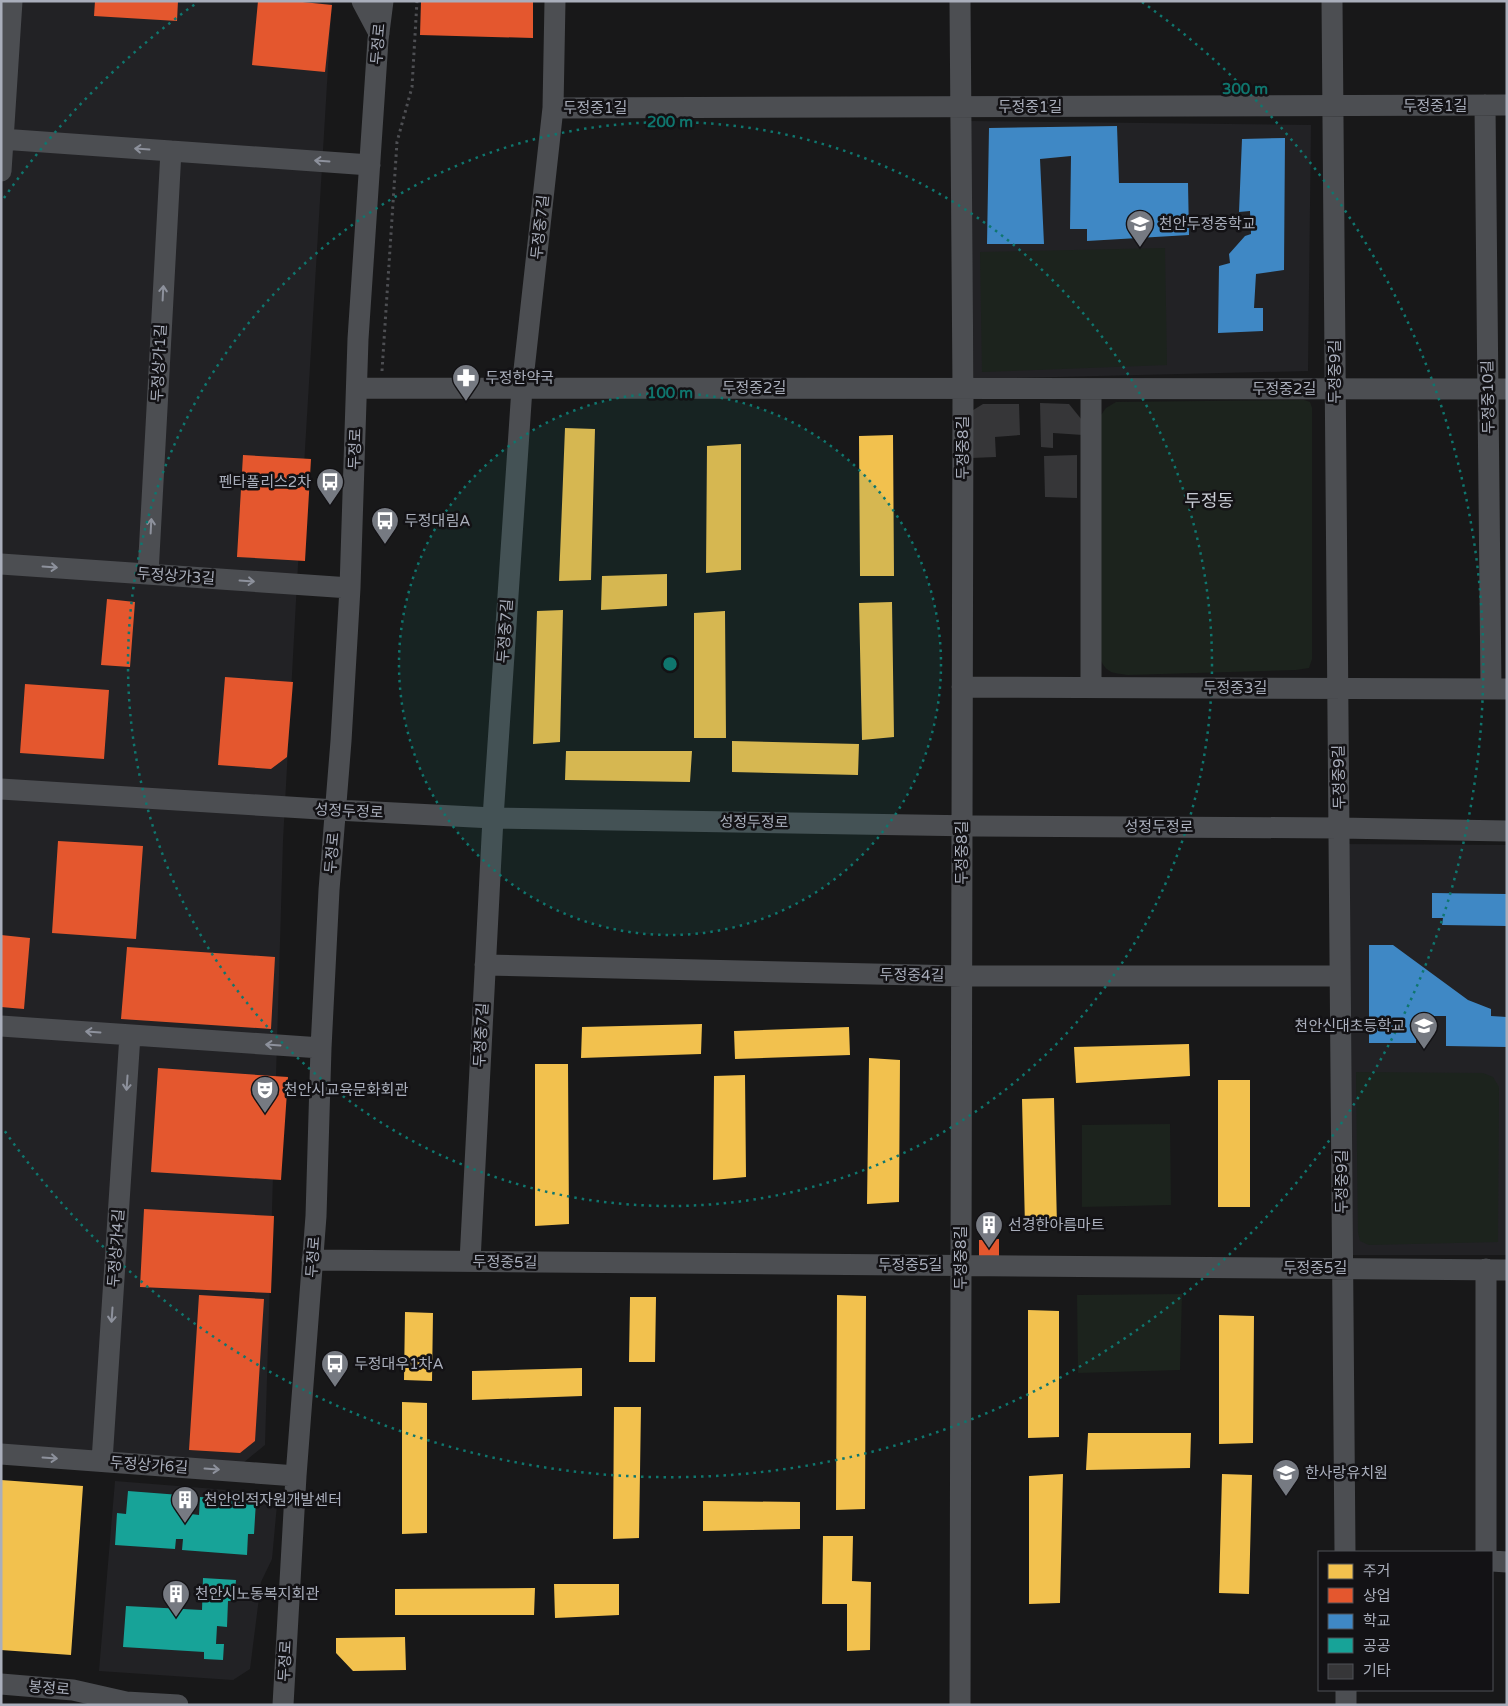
<svg xmlns="http://www.w3.org/2000/svg" width="1508" height="1706" font-family="'Varela Round','Noto Sans KR',sans-serif">
<style>
.built{fill:#222225}
.green{fill:#1c231d}
.homes{fill:#f2c14e}
.shops{fill:#e4572e}
.schools{fill:#3f88c5}
.public{fill:#17a398}
.building{fill:#363638}
.lines{fill:none;stroke-linecap:round;stroke-linejoin:round}
.path{stroke:#4e4f53;stroke-width:3;stroke-dasharray:2.5 4;stroke-linecap:butt}
.minor{stroke:#4c4e52;stroke-width:21}
.oneway{stroke:#8d919c}
.ring{fill:none;stroke:#0f766e;stroke-width:2.5;stroke-dasharray:2.5 5}
.labels{text-anchor:middle;dominant-baseline:central;stroke-width:5;stroke-linejoin:round;paint-order:stroke}
.street-label{font-size:15px;fill:#a9aebb;stroke:#131215}
.poi-label{font-size:15px;fill:#a9aebb;stroke:#131215;text-anchor:start}
.quarter-label{font-size:18px;fill:#cacdd6;stroke:#131215}
.centre{fill:#0f766e;stroke:#131215;stroke-width:2.5}
.ring-label{font-size:15px;text-anchor:middle;font-weight:bold;fill:#0f766e;stroke:#131215;stroke-width:5;stroke-linejoin:round;paint-order:stroke}
</style>
<rect width="100%" height="100%" fill="#181819"/>
<path class="built" d="M1,1h331l-35,581 -14,259 -18,604 -22,18 -242,-18z
M969,121l342,4 -3,246 -334,8z
M1341,844l166,1v410h-165z
M115,1481l163,13 -6,65 -11,23 -11,87 -17,11 -134,-9z"/>
<path class="green" d="M1165,248l2,117 -185,7 -2,-120z
M1304,400l6,2 2,6v251l-3,9 -13,2 -168,5c-14,-2 -20,-1 -27,-14v-246l5,-7 10,-6z
M1356,1072l127,1 10,4 6,10 -1,155 -129,3 -9,-4 -2,-9z
M1170,1124l1,81 -89,2v-82z
M1182,1294l-2,76 -102,3 -1,-78z"/>
<path class="homes" d="M565,428l30,1 -4,151 -32,1z
M893,435l1,141h-34l-1,-140z
M741,444v126l-35,3 1,-127z
M667,574v32l-66,4 1,-34z
M892,602l2,135 -32,3 -3,-137z
M563,610l-3,132 -27,2 4,-133z
M725,611l1,127h-32v-125z
M732,741l127,3 -1,31 -126,-3z
M566,751h126l-2,31 -125,-2z
M702,1024l-1,30 -120,4 1,-31z
M849,1027l1,28 -115,4 -1,-28z
M1189,1044l1,32 -114,7 -2,-36z
M869,1058l31,2 -1,142 -32,2z
M535,1064h33l1,160 -34,2z
M745,1075l1,102 -33,3 1,-104z
M1218,1080h32v127h-32z
M1054,1098l3,128 -32,1 -3,-128z
M837,1295l29,1 -1,213 -29,1z
M630,1297h26l-1,65h-26z
M1028,1310l31,1v126l-31,1z
M405,1312l28,1 -1,68 -28,-1z
M1219,1315l35,1 -1,127 -34,1z
M582,1368v28l-110,4v-29z
M402,1402l25,1v130l-25,1z
M614,1407h27l-2,131 -26,1z
M1088,1433h103l-1,35 -104,2z
M1063,1474l-3,129 -31,1v-128z
M1222,1474l30,1 -3,119 -30,-1z
M1,1480l82,6 -12,169 -70,-5z
M703,1501l97,1v27l-97,2z
M823,1536h30l-1,45 19,1 -1,68 -23,1v-47h-25z
M554,1584h65v31l-64,3z
M535,1588l-1,27h-139v-26z
M405,1637l1,33 -53,1 -17,-18v-15z"/>
<path class="shops" d="M95,1h83l-1,20 -83,-5z
M258,1h35l39,4 -7,67 -73,-7z
M421,1h112v37l-113,-3z
M243,455l68,4 -6,102 -68,-4z
M107,599l28,3 -5,65 -29,-2z
M225,677l68,5 -6,75 -16,12 -53,-4z
M25,684l84,6 -5,69 -84,-6z
M58,841l85,5 -7,93 -84,-6z
M1,935l29,3 -6,71 -23,-2z
M127,947l148,10 -4,72 -150,-10z
M158,1068l130,9 -7,103 -130,-8z
M144,1209l130,7 -3,77 -131,-6z
M999,1239v19l-20,1v-19z
M199,1295l65,4 -9,142 -15,12 -51,-3z"/>
<path class="schools" d="M1117,126l2,57h69l1,52 -102,6v-12h-17l1,-73 -31,3 4,85h-57l2,-116z
M1285,138l-1,132 -28,4 -2,34h9v23l-45,2 1,-67 11,-3 -1,-9 16,-18 6,-2 -1,-23 -11,1 3,-73z
M1432,893l75,1v32l-65,-1 1,-7h-11z
M1369,945h24l75,55 23,9v7l16,1v30l-61,-1v-30h-30v27h-47z"/>
<path class="public" d="M128,1491l65,5 -2,18 8,1 1,-18 56,4 -2,33h-6l-1,21 -65,-5 1,-11h-7l-1,10 -60,-4 2,-32 9,1z
M203,1578l33,2 -2,21h-6l-1,26 -10,-1 -1,18h8l-1,16 -19,-1v-7l-81,-5 3,-41 76,4z"/>
<path class="building" d="M1040,403l29,1 13,16 1,15 -30,-2v15l-12,-1z
M983,404h36l1,31 -25,2 1,20 -25,1 -1,-46z
M1077,455v43l-32,-1 -1,-41z"/>
<g class="lines">
<path class="path" d="M382,371l15,-229 15,-55 5,-86"/>
<path class="minor" d="M362,1l17,32
M960,1l3,388 -3,1316
M1332,1l13,1551
M1485,105l6,584
M553,108l954,-3
M1,139l369,26
M1,171l11,-170
M357,388l1150,1
M1091,389v298
M1,564l349,24
M148,574l23,-423
M962,687l545,2
M1,789l335,21 157,8 483,8 363,2 168,3
M485,965l477,11h378
M1,1026l320,22
M312,1260l1195,10
M470,1261l23,-443 29,-430 31,-280 2,-107
M1486,1269v283
M1,1454l295,22
M102,1461l28,-426
M1492,1561l15,1
M1,1684l72,6 53,12
M1346,1690v15
M111,1704l15,-2 52,3
M283,1705l13,-229 20,-260 5,-168 8,-158 12,-149 9,-153 8,-249 20,-299 5,-39"/>
</g>
<defs><path id="oneway-shaft" d="M-6 0H5M1.5-3L5.5 0L1.5 3" fill="none" stroke-width="1.6" stroke-linecap="round" stroke-linejoin="round" transform="scale(1.25)"/></defs>
<g class="oneway">
<use href="#oneway-shaft" transform="translate(142 149) rotate(-176)"/>
<use href="#oneway-shaft" transform="translate(322 161) rotate(-176)"/>
<use href="#oneway-shaft" transform="translate(163 293) rotate(-87)"/>
<use href="#oneway-shaft" transform="translate(151 526) rotate(-87)"/>
<use href="#oneway-shaft" transform="translate(50 567) rotate(4)"/>
<use href="#oneway-shaft" transform="translate(247 581) rotate(4)"/>
<use href="#oneway-shaft" transform="translate(93 1032) rotate(-176)"/>
<use href="#oneway-shaft" transform="translate(273 1045) rotate(-176)"/>
<use href="#oneway-shaft" transform="translate(127 1083) rotate(94)"/>
<use href="#oneway-shaft" transform="translate(112 1315) rotate(94)"/>
<use href="#oneway-shaft" transform="translate(50 1458) rotate(4)"/>
<use href="#oneway-shaft" transform="translate(212 1469) rotate(4)"/>
</g>
<circle cx="670" cy="664" r="271" fill="#0f766e" fill-opacity=".12"/>
<g class="ring">
<circle cx="670" cy="664" r="271"/>
<circle cx="670" cy="664" r="542"/>
<path d="M4 198A813 813 0 0 1 198 2M1142 2A813 813 0 1 1 4 1130"/>
</g>
<defs>
<symbol id="school-pin" viewBox="-11 -11 22 30"><path d="M0 17L-7.5 6A9.5 9.5 0 1 1 7.5 6Z" fill="#767a82" stroke="#131215"/><path d="M0-5L7-2L0 1L-7-2ZM-4 1L0 2.5L4 1V4Q0 6-4 4Z" fill="#fff"/></symbol>
<symbol id="pharmacy-pin" viewBox="-11 -11 22 30"><path d="M0 17L-7.5 6A9.5 9.5 0 1 1 7.5 6Z" fill="#767a82" stroke="#131215"/><path d="M-2-6h4v4h4v4h-4v4h-4v-4h-4v-4h4Z" fill="#fff"/></symbol>
<symbol id="bus-pin" viewBox="-11 -11 22 30"><path d="M0 17L-7.5 6A9.5 9.5 0 1 1 7.5 6Z" fill="#767a82" stroke="#131215"/><path d="M-5-6H5V4H4V6H2V4H-2V6H-4V4H-5ZM-3.5-4V0h7V-4ZM-3.5 1.2v1.5H-2V1.2ZM2 1.2v1.5H3.5V1.2Z" fill="#fff"/></symbol>
<symbol id="theatre-pin" viewBox="-11 -11 22 30"><path d="M0 17L-7.5 6A9.5 9.5 0 1 1 7.5 6Z" fill="#767a82" stroke="#131215"/><path d="M-5-5.5Q0-4 5-5.5V0Q5 5 0 6Q-5 5-5 0ZM-3.3-2.5H-1v1.5H-3.3ZM1-2.5H3.3v1.5H1ZM-2.8 1Q0 5.5 2.8 1Z" fill="#fff"/></symbol>
<symbol id="building-pin" viewBox="-11 -11 22 30"><path d="M0 17L-7.5 6A9.5 9.5 0 1 1 7.5 6Z" fill="#767a82" stroke="#131215"/><path d="M-4-6H4V6H1V3H-1V6H-4ZM-2.5-4.3h1.7v1.8h-1.7ZM.8-4.3h1.7v1.8H.8ZM-2.5-1h1.7V.8h-1.7ZM.8-1h1.7V.8H.8Z" fill="#fff"/></symbol>
</defs>
<g fill-rule="evenodd">
<use href="#school-pin" x="1124" y="208" width="32" height="43"/>
<use href="#pharmacy-pin" x="450" y="362" width="32" height="43"/>
<use href="#bus-pin" x="314" y="466" width="32" height="43"/>
<use href="#bus-pin" x="369" y="505" width="32" height="43"/>
<use href="#school-pin" x="1408" y="1010" width="32" height="43"/>
<use href="#theatre-pin" x="249" y="1074" width="32" height="43"/>
<use href="#building-pin" x="973" y="1209" width="32" height="43"/>
<use href="#bus-pin" x="319" y="1348" width="32" height="43"/>
<use href="#school-pin" x="1270" y="1457" width="32" height="43"/>
<use href="#building-pin" x="169" y="1484" width="32" height="43"/>
<use href="#building-pin" x="160" y="1578" width="32" height="43"/>
</g>
<g class="labels">
<g class="street-label">
<text transform="translate(378 44) rotate(-85)">두정로</text>
<text x="1435" y="106">두정중1길</text>
<text x="1030" y="107">두정중1길</text>
<text x="595" y="108">두정중1길</text>
<text transform="translate(540 227) rotate(-84)">두정중7길</text>
<text transform="translate(159 363) rotate(-87)">두정상가1길</text>
<text transform="translate(1335 372) rotate(-90)">두정중9길</text>
<text x="754" y="388">두정중2길</text>
<text x="1284" y="389">두정중2길</text>
<text transform="translate(1488 397) rotate(-91)">두정중10길</text>
<text transform="translate(963 448) rotate(-90)">두정중8길</text>
<text transform="translate(355 449) rotate(-88)">두정로</text>
<text transform="translate(176 576) rotate(4)">두정상가3길</text>
<text transform="translate(505 631) rotate(-86)">두정중7길</text>
<text x="1235" y="688">두정중3길</text>
<text transform="translate(1339 777) rotate(-91)">두정중9길</text>
<text transform="translate(349 811) rotate(3)">성정두정로</text>
<text transform="translate(754 822) rotate(1)">성정두정로</text>
<text x="1159" y="827">성정두정로</text>
<text transform="translate(332 853) rotate(-85)">두정로</text>
<text transform="translate(962 853) rotate(-90)">두정중8길</text>
<text transform="translate(912 975) rotate(1)">두정중4길</text>
<text transform="translate(481 1035) rotate(-87)">두정중7길</text>
<text transform="translate(1342 1182) rotate(-90)">두정중9길</text>
<text transform="translate(116 1248) rotate(-86)">두정상가4길</text>
<text transform="translate(313 1257) rotate(-86)">두정로</text>
<text transform="translate(961 1258) rotate(-90)">두정중8길</text>
<text transform="translate(505 1262) rotate(1)">두정중5길</text>
<text x="910" y="1265">두정중5길</text>
<text x="1315" y="1268">두정중5길</text>
<text transform="translate(149 1465) rotate(4)">두정상가6길</text>
<text transform="translate(285 1661) rotate(-87)">두정로</text>
<text transform="translate(49 1688) rotate(5)">봉정로</text>
</g>
<g class="poi-label">
<text x="1159" y="224">천안두정중학교</text>
<text x="485" y="378">두정한약국</text>
<text x="311" y="482" text-anchor="end">펜타폴리스2차</text>
<text x="404" y="521">두정대림A</text>
<text x="1405" y="1026" text-anchor="end">천안신대초등학교</text>
<text x="284" y="1090">천안시교육문화회관</text>
<text x="1008" y="1225">선경한아름마트</text>
<text x="354" y="1364">두정대우1차A</text>
<text x="1305" y="1473">한사랑유치원</text>
<text x="204" y="1500">천안인적자원개발센터</text>
<text x="195" y="1594">천안시노동복지회관</text>
</g>
<g class="quarter-label">
<text x="1209" y="501">두정동</text>
</g>
</g>
<circle cx="670" cy="664" r="8" class="centre"/>
<g class="ring-label">
<text x="1245" y="94">300 m</text>
<text x="670" y="127">200 m</text>
<text x="670" y="398">100 m</text>
</g>
<rect width="1508" height="1706" fill="none" stroke="#a9aebb" stroke-width="5"/>
<rect x="1318" y="1551" width="175" height="140" fill="#131215" stroke="#4f5057"/>
<rect x="1328" y="1564" width="25" height="15" fill="#f2c14e" stroke="#4f5057"/>
<text x="1363" y="1576" font-size="15" fill="#a9aebb">주거</text>
<rect x="1328" y="1588" width="25" height="15" fill="#e4572e" stroke="#4f5057"/>
<text x="1363" y="1601" font-size="15" fill="#a9aebb">상업</text>
<rect x="1328" y="1614" width="25" height="15" fill="#3f88c5" stroke="#4f5057"/>
<text x="1363" y="1626" font-size="15" fill="#a9aebb">학교</text>
<rect x="1328" y="1638" width="25" height="15" fill="#17a398" stroke="#4f5057"/>
<text x="1363" y="1651" font-size="15" fill="#a9aebb">공공</text>
<rect x="1328" y="1664" width="25" height="15" fill="#363638" stroke="#4f5057"/>
<text x="1363" y="1676" font-size="15" fill="#a9aebb">기타</text>
</svg>
